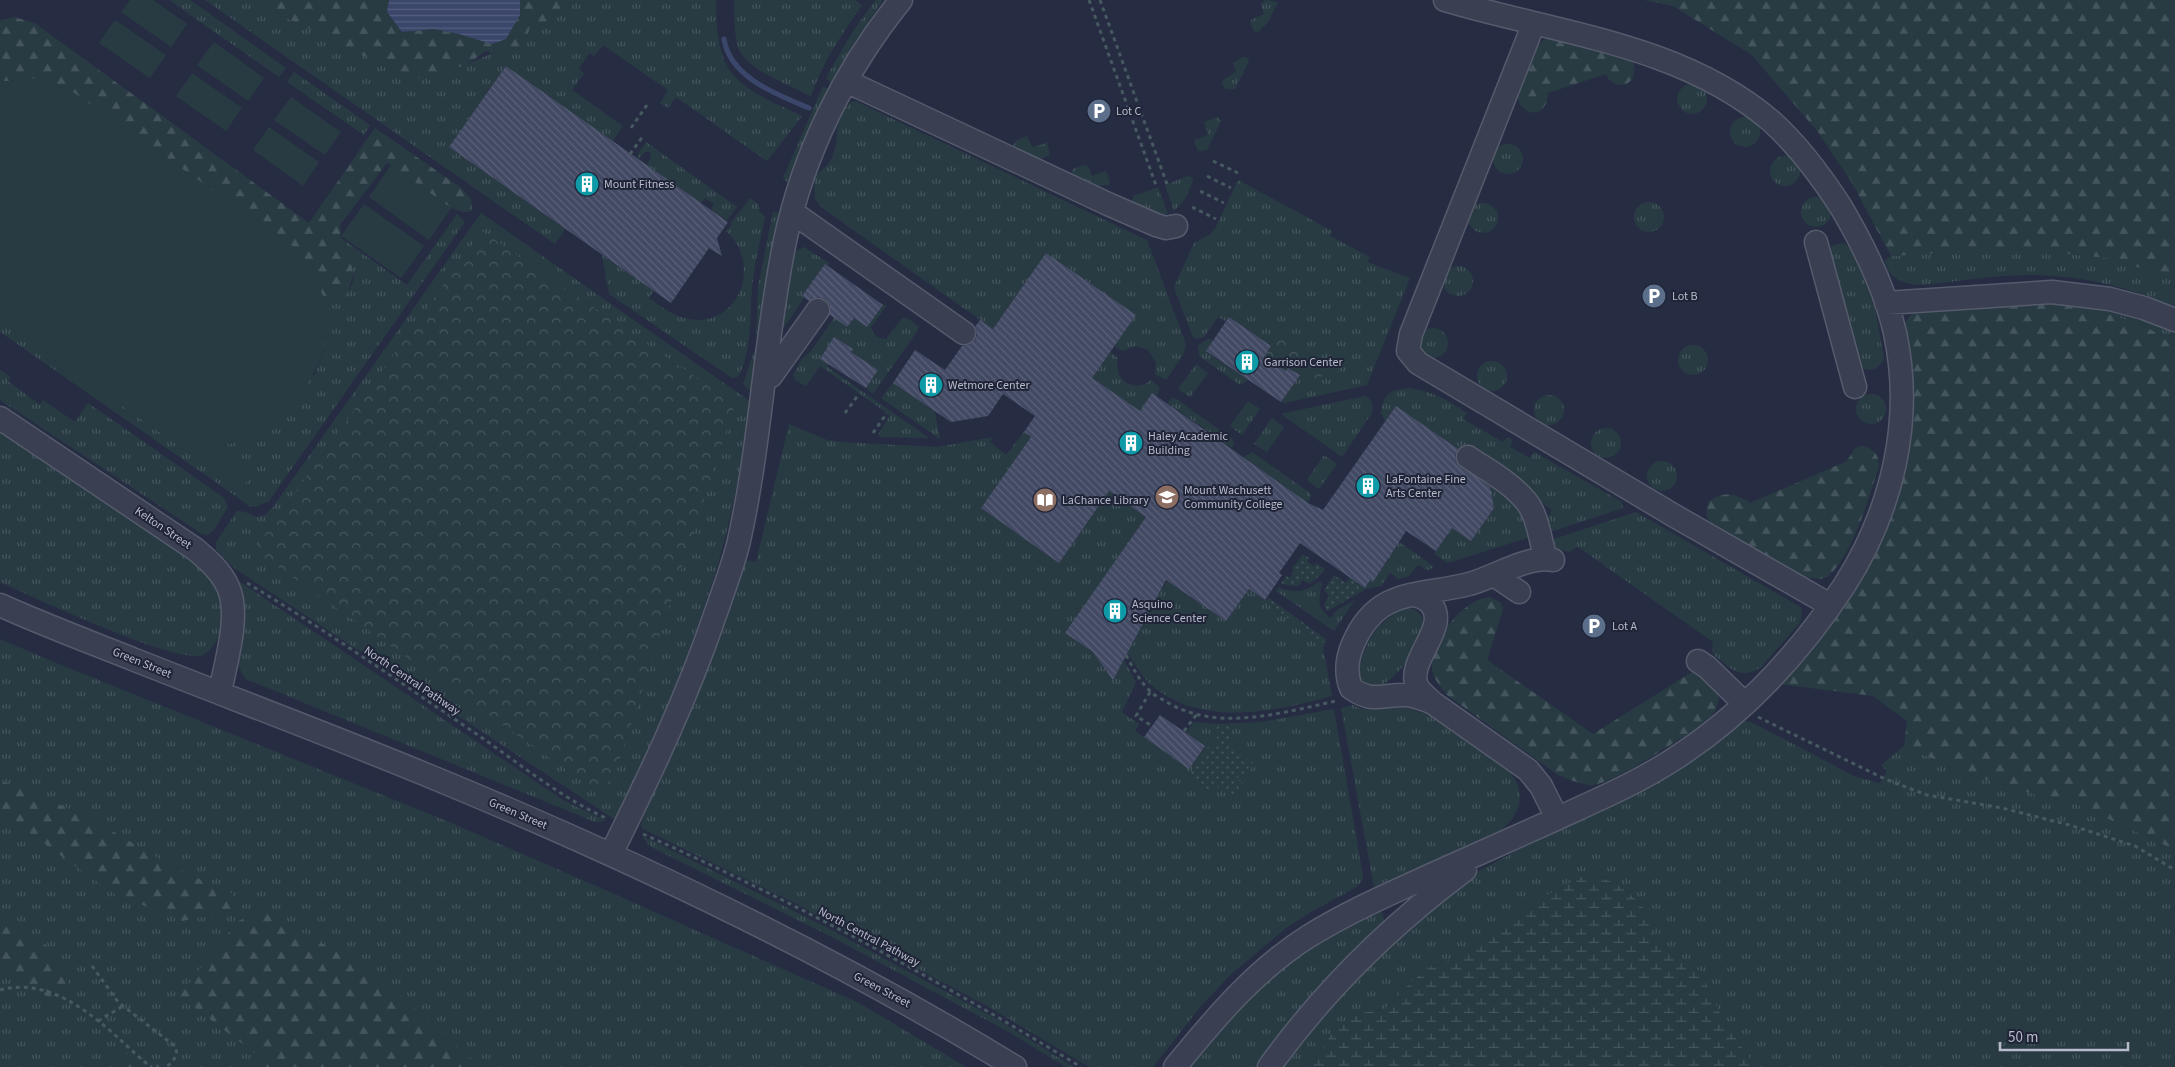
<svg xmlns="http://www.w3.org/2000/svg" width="2175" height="1067" font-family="'Source Sans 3',sans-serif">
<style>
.grass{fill:url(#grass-tufts)}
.forest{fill:url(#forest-firs)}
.wetland{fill:url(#wetland-marsh)}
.park{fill:url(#park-crowns)}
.garden{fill:url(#garden-dots)}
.pitch{fill:#283b43}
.water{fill:url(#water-rules)}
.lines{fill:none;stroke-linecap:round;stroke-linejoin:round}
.stream{stroke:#3b466b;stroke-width:5}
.building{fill:url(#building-back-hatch)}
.minor-casing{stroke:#555b6c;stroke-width:25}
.path{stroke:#465860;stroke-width:3;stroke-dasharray:4 4;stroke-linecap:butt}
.minor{stroke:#3a4052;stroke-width:22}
.labels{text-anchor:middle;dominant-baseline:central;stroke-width:4;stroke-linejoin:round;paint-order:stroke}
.poi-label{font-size:12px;fill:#b7bbcc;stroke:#1f2437;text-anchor:start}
.street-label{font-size:12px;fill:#b7bbcc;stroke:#1f2437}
</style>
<defs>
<pattern id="grass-tufts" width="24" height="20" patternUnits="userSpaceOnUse" patternTransform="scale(1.25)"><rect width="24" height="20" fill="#283b43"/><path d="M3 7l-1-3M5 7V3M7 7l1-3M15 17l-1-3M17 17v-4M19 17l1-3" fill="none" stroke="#45555d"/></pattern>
<pattern id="forest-firs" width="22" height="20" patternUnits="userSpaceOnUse" patternTransform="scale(1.25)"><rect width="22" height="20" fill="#283b43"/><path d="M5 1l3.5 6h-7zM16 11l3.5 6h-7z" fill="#45555d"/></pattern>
<pattern id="wetland-marsh" width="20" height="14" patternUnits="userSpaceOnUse" patternTransform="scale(1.25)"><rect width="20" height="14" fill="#283b43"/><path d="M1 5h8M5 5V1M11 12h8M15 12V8" fill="none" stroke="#45555d"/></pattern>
<pattern id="park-crowns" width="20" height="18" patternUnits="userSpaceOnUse" patternTransform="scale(1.25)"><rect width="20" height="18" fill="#283b43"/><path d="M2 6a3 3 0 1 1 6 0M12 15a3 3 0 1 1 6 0" fill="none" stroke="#45555d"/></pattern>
<pattern id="garden-dots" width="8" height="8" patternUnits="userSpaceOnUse" patternTransform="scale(1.25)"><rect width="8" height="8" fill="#283b43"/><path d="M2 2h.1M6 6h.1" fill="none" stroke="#45555d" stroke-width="1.8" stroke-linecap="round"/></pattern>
<pattern id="water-rules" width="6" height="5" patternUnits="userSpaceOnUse" patternTransform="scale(1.25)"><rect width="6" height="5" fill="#3b466b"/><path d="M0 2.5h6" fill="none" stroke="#555f7f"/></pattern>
<pattern id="building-back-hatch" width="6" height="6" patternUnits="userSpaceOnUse" patternTransform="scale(1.25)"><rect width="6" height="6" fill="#424963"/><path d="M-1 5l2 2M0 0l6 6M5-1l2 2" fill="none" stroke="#5b6178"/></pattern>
</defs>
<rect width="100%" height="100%" fill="#262d43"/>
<path class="grass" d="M169,0h21l96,68 -7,9z
M205,0h52l22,14 117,58 23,6 47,-13 26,-12 26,-4 8,-8 4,-14h8l39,-27h139c0,24 1,59 19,77 17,18 45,28 67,39l-35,45 -91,-64 -8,11 -8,-5 8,-13 -65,-45 -9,11 -5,-3 -10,16 5,4 -12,17 51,36 -11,16 -106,-76 -57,81 116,82 -10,15z
M734,0h121l7,5c-20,29 -40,58 -51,91 -20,-10 -66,-27 -73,-49 -4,-15 -4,-32 -4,-47z
M875,0h7l-1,3 -27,40 -22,40 -6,-4 1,-3 25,-43z
M1265,0l13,2 -10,20 -10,10 -4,-1 -4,-9 1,-2 13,-6 -3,-10z
M1243,57h4l2,4 -14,28h-9l-4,-5 1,-4 13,-8 -3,-9z
M294,72l76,53 -6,10 -77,-53z
M1677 99a15 15 0 1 1 30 0a15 15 0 1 1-30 0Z
M823,86l6,3 -39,91 -3,2 -4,-4z
M855,101l292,139 39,104 -3,11 -17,25 -11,-6 1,-12 -8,-12 -12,-4 -13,5 -9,-5 21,-31 -89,-62 -53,76 -172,-122 -6,-8 -1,-22c5,-5 13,-10 17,-17 11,-22 -1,-36 20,-58z
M1730 132a15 15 0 1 1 30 0a15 15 0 1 1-30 0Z
M1217,117l4,4 -14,29 -9,1 -4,-11 14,-5 -4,-13z
M1027,136l5,11 15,-4 3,12 -10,4 -27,-13 4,-6z
M646,142l91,65 -10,13 -16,-10 3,-6 -9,-6 -4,5 -55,-37 5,-9 -1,-5h-5l-6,6 -2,-2z
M1493 159a15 15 0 1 1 30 0a15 15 0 1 1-30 0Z
M1770 171a15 15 0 1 1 30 0a15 15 0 1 1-30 0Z
M1085,165l3,1 4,10 14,-5 4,10 -1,4 -13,1 -25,-13 2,-4z
M1187,176l5,1 1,4 -8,18 -11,12 -9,-26z
M1238,180l94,51 -2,5 40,21 -3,5 43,16 -43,107 -83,18 -3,-1 19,-27 8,6 32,-11 -70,-24 -52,-29 -14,20 -7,2 -4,-2 -19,-49 1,-3 19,-42 15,-8 6,-6z
M1158,187l10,27h-10l-26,-13 2,-5z
M1801 212a15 15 0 1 1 30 0a15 15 0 1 1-30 0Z
M750,198l9,7v6l6,6c-5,24 -11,48 -13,72 -3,30 1,60 -14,88l-6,1 -123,-84 -7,-39 52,36 -5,7c15,11 30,22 49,22 45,0 62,-60 28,-89l6,-7 -4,-2 3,1z
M1634 217a15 15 0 1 1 30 0a15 15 0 1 1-30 0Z
M1468 218a15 15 0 1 1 30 0a15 15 0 1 1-30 0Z
M773,212l6,1v10l-27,170 -9,-9 13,-38 2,-59z
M481,213l270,189c-6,38 -12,77 -21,115 -23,101 -66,197 -106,292l-10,10 -380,-251 -18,-19v-7l21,-31c16,-1 19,16 36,-4z
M457,214l8,8 -196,279 -13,6 -6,-1 -250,-174v-12l241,169 -29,-43 18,-2 85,-70 9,-25 2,-38 -4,-16 15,6c4,-3 9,-7 12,-11 11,-15 -1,-36 -8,-49v-3l66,47z
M1843,243l9,6 23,59 9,51c-5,9 -13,14 -23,8l-34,-116 5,-5z
M804,247l25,16 -2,3 -3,-1 -22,31 2,2 -23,34 10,-75 5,-6z
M2017,249l91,9 67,21v28c-44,-19 -90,-31 -138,-32 -38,-1 -77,6 -115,10 -17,-1 -33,-5 -37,-24l6,-5z
M1443 281a15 15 0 1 1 30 0a15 15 0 1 1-30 0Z
M2060,298l31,3 84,28v13l-36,-18z
M883,305h4l-16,22c1,8 8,12 15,12l16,-21h5l11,8v4l-45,64 -7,-6 12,-18 -27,-18 2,-3 -27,17 103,72 -50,-1 -1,-2 12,-20 -70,-49 -14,20 -11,-6 -2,-5 9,-16 9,-8 23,-33 13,9 7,-9 13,9z
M1418 343a15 15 0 1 1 30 0a15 15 0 1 1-30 0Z
M1209,338l4,3 -7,11 42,28 -8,5 -41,-29 -1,-10z
M1678 360a15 15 0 1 1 30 0a15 15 0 1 1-30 0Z
M1110,352l8,6c-6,21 16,36 33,22l9,8 -4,8 -4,-3 -14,21 -48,-34z
M1477 376a15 15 0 1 1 30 0a15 15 0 1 1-30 0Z
M1196,364l12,9 -18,24 -12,-8z
M0,370l11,7 -3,4 32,24 3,-5 32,22 13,-19 135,94 5,10 -13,21 -7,7 -6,-1 -202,-134z
M893,383l42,29 5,27 -59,-41z
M1409,388c22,2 40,13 58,25l-4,6 40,23 5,-5 5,3 -3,7 20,11 4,-6 88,50 1,6 -76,25 -3,-8 8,-15 -89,-63 -2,4 -65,-45 -11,15 -4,-9c3,-19 10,-22 28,-24z
M1856 409a15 15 0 1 1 30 0a15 15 0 1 1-30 0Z
M1534 410a15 15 0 1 1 30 0a15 15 0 1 1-30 0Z
M1365,396c7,3 9,10 7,17l-30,44 -61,-43z
M1172,398l6,2 54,39 2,4 -2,5 -65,-45z
M1248,401l12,8 -18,26 -12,-9z
M1272,418l12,9 -17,25 -13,-8z
M789,424l38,16 13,2 97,5 56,-10 -3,5 16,13 18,-23 7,5 -50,71 78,54 50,-71 60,42 -104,99 27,19 21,28 11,-19 12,22 -14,30 17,12 -4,7 54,37 16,-22 -19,-13 8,-11 23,2 44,-2 73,-13 29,167 -1,5 -7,7 -39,21 -30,19 -56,47 -29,31 -48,61h-64l-100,-60 -196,-105 -150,-73 -2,-4 3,-10 56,-134 44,-121 12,2z
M0,427l194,134c19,16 31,33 28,59 -1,13 -7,30 -20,35 -25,10 -171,-59 -202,-73z
M1591 443a15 15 0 1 1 30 0a15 15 0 1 1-30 0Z
M1252,452l58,41 1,3 -3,7 -64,-46z
M1324,455l13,9 -18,25 -12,-9z
M1647 476a15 15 0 1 1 30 0a15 15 0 1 1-30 0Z
M1488,477l30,25 12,35 -82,26 -14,-9 18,-26 19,13 23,-33z
M1636,512l166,96 -1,12 -2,4 -38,43c-20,14 -31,1 -47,-12l-2,-4 1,-9 -135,-95 -10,5 -12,-4 -8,-7z
M1398,541l35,25v2l-6,2 -9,-5 -9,11 -11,3 -8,-6 -9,13 -15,3 -1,-1 5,-8 3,1 16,-22 -1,-2z
M1178,567l-5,18 53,36 23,-32 76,55 -2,4 9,48c-59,16 -131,32 -182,-12 -9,-9 -16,-21 -23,-31l34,-63z
M239,581l324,219 43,21 -11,1 -349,-143c-15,-17 -3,-38 -2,-58 0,-14 -1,-27 -5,-40z
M1318,582l4,1c-3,17 -7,24 9,35l6,-8 18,-10 -21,31 -58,-40 3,-4c12,7 29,5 39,-5z
M1409,607c4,2 9,4 12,8 10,20 -26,70 -46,72 -31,3 -7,-48 2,-59 9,-9 20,-17 32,-21z
M0,639l49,21 400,162 163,71 247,110 107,64h-966z
M1353,705c12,8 22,3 35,2 17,-1 31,4 46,11l73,52c21,19 14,45 -6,60l-127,57 -33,-179z
M1738,719l15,4 103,54 24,6 7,-12 -6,-6 23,-19 66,29 77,23 25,4 103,48v217h-420l-36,-55 -18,-40 -32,-21 -18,-21 -8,-23 -19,-19 -25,-12 -62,24 -61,47 -52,24 -29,26 -10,12 -31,5 -24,22 -19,31h-33l65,-81 130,-112 112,-59z
M643,836l179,89 176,95 76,47h-8l-59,-36 -177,-95 -179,-89 -7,-8z
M1381,910l3,9 -1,4 -59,59 -66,85h-78l33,-41 105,-89z"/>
<path class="forest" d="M257,0h132l-2,12 15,20 32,-3 25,5 54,-9 7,-10v-15h57l-39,27h-8l-4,14 -8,8 -26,4 -6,-2 -20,14 -47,13 -23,-6 -117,-58z
M1644,0h531v279l-67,-21 -91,-9 -126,7 -40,-75 -33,-49 -66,-77 -79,-49z
M15,17l21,7 273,199 66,-95 85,59 11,12 1,12 -9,1 -12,-4 -64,-45 -47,62 1,16 11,21 1,13 -7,24 -9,2 -15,-6 -6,-18 -242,-184c-22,-10 -50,-15 -74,-11v-62z
M1553,34l80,26c3,13 1,26 -15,25l-9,-5 -3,-6 -58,19c-1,27 -28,25 -31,0 9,-22 14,-48 36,-59z
M2060,298l79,26 36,18v508l-103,-48 -25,-4 -77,-23 -66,-29 3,-25 -34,-25 -94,-12 98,-147 27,-213 9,-12z
M1862,446c11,2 17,8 17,20 -9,29 -28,93 -52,111l-7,2 -16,-2 -94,-55 -4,-7 2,-13c15,-11 27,-9 42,1l97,-42 8,-13z
M1490,597l11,6 2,6 -16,51 106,74 99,-62 24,19 3,6 -3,12 -8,12c-23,14 -94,63 -116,64 -12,0 -23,-6 -34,-10l-111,-80c-6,-8 -14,-16 -15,-27 0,-28 29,-68 58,-71z
M0,780l89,37 82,49 62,28 1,16 -52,11 -69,-28 -89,-64 -23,-5z
M260,910l116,63 100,90 8,4h-232l8,-10 -81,-61 58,-74z
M0,912l50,36 20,38 -20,12 -50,-27z
M121,1053l55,14h-55z"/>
<path class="wetland" d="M1599,876l25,12 19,19 8,23 18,21 32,21 18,40 36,55h-444l19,-31 24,-22 31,-5 10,-12 29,-26 52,-24 61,-47 44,-23z"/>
<path class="park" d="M482,231l253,173 -121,373c-7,7 -12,11 -23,10l-337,-237z
M1277,336l64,34 -33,11 -19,-13 -3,3 -22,-14z"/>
<path class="garden" d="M1303,554l6,4 -2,4 7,4 2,-3 9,6 -7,8 -9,7 -6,-4 -5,6 -17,-2 5,-8 4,2 4,-7 -2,-2z
M1334,575l12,8 4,-6 16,12 -39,22 -3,-6 5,-9 -5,-6z
M1269,598l58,42 -2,4 -62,-43z
M1217,724h14l-1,20 11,13 9,2 3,4 -4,11 -13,4 9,7 -10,15 -22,-16 -6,7 -19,-14 21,-31 8,-4z"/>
<path class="pitch" d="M130,0h23l34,24 -16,23 -50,-35z
M115,20l51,35 -16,23 -51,-35z
M214,42l50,36 -16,23 -51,-36z
M192,73l50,35 -16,23 -50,-35z
M37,78l37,15 216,151c5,5 12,10 16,16 8,8 11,20 15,31 13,40 3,70 -20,103 -12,17 -25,33 -44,42 -15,6 -29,8 -44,10l39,28 -11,15 -241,-169v-238z
M291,97l50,35 -16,23 -51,-35z
M269,127l50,35 -16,24 -50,-36z
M391,165l60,43 -22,32 -60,-43z
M364,204l60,42 -23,32 -60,-42z"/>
<path class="water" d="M389,0h131v15l-14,24 -14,5 -33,-10 -25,-5 -32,3 -15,-20z"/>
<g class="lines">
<path class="stream" d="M724,39c6,39 54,56 85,69"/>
</g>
<path class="building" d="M506,66l222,156 -11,16 5,18 -13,-8 -38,55 -222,-156z
M1046,253l90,62 -44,63 48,33 12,-18 156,110 15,7 73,-104 62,43 -3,7 2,7 33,24 4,21 -23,33 -19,-13 -16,23 -30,-20 -33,51 -3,-2 -5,8 -65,-45 -21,30 3,2 -17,25 -16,-11 -23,32 -60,-41 -53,100 -21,-29 -27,-18 81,-116 -37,-26 -50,72 -78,-55 50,-71 -7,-5 11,-16 -32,-22 -15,22 -37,6 -58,-39 22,-33 30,20 17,-24 7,-1 6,-5 2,-6 -2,-7 5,-7 13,9z
M825,264l58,41 -16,22 -13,-9 -7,9 -17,-12v-10l-5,-6 -6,-2 -10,4 -7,-5z
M1229,317l42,29 -7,11 22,14 2,-3 12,7 -19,27 -75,-51z
M834,337l19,12 -2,3 27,18 -12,18 -46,-29z
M1160,715l45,31 -16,23 -45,-32z"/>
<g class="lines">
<defs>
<path id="minor" d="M1534,23l-123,311 -3,17 10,12 255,152 157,90
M846,81l262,123 48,21 10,3 10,-2
M792,212l172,121
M1816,242l39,145
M1886,303l166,-11 58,7 34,9 31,12
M771,376l47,-66
M0,418l195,131c13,11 26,22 33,38 13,28 -3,77 -8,106
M1468,457c19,13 42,25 57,43 13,14 15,41 21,59
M1494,575l25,17
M1410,595c8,0 14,2 20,8 21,22 -21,55 -14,80 2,8 11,14 17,20l95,67 13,16 16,32
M0,605c44,20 90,37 135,55 96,38 192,74 287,113 205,84 405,179 593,294
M1698,661l9,6 38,37
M1433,703c-9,-4 -17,-7 -27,-8 -23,-1 -33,9 -55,-7 -6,-15 -4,-30 2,-44 24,-57 66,-47 116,-60 24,-6 59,-29 84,-24
M611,854c39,-79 76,-156 104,-239 8,-23 17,-47 23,-70 23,-100 26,-203 47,-304 18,-87 60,-172 116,-241
M1175,1067c40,-49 80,-97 134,-131 39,-24 80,-42 122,-61 42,-19 84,-38 125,-56 39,-18 79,-35 115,-58 71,-45 127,-105 173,-175 48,-75 70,-165 51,-253 -10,-45 -31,-87 -54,-126 -20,-31 -42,-61 -70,-86 -90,-77 -216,-88 -326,-121
M1269,1067c54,-75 122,-142 196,-197"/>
</defs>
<use href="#minor" class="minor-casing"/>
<path class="path" d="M1089,0l68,188
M1100,0l67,184
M631,128l16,-23
M630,154l13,-18
M1213,161l25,12
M1207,176l24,12
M1200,191l24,12
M1192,207l24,12
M845,413l14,-19
M873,433l14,-20
M247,583c79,47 155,101 231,152 42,29 83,63 130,84
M1126,655c7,13 13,25 23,35 4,5 11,8 16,11 52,32 115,12 171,0
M1150,692l-14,24 16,10
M1758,717l127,62 42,16 75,13 71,18 62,20 40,24
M1184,731l13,-17
M643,834c151,67 297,147 438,233
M92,966l26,36 58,45c2,9 -3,15 -10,20
M0,990c49,-13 91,23 125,54 9,8 17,17 27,23
M98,1021l25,-15"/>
<use href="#minor" class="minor"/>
</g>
<defs>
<symbol id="parking-disc" viewBox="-11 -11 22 22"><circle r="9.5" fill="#5c6f8a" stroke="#1f2437"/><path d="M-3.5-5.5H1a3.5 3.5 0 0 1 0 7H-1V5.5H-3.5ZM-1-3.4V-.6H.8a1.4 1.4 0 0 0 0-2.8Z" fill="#fff"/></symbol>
<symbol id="building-disc" viewBox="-11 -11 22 22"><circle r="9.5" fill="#0f9aa8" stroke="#1f2437"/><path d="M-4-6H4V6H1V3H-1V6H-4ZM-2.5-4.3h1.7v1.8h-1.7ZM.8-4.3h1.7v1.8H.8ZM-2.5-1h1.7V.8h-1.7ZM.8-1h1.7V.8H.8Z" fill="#fff"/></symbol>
<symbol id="university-disc" viewBox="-11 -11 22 22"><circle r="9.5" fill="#8d6e63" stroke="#1f2437"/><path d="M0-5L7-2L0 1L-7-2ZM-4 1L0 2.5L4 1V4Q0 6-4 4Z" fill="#fff"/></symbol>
<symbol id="library-disc" viewBox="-11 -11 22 22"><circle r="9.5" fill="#8d6e63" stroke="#1f2437"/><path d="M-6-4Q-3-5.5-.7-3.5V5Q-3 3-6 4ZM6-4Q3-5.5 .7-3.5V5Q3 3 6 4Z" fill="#fff"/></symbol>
</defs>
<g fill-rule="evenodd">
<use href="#parking-disc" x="1085" y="97" width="28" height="28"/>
<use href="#building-disc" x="573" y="170" width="28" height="28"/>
<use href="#parking-disc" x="1640" y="282" width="28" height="28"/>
<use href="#building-disc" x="1233" y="348" width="28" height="28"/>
<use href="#building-disc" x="917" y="371" width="28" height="28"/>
<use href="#building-disc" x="1117" y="429" width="28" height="28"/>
<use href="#building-disc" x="1354" y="472" width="28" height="28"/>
<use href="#university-disc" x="1153" y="483" width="28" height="28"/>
<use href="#library-disc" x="1031" y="486" width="28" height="28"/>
<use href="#building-disc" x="1101" y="597" width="28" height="28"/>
<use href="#parking-disc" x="1580" y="612" width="28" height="28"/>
</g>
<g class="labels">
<g class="poi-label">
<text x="1116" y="111">Lot C</text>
<text x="604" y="184">Mount Fitness</text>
<text x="1672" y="296">Lot B</text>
<text x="1264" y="362">Garrison Center</text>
<text x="948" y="385">Wetmore Center</text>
<text x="1148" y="436">Haley Academic<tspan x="1148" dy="14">Building</tspan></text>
<text x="1386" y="479">LaFontaine Fine<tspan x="1386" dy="14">Arts Center</tspan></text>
<text x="1184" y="490">Mount Wachusett<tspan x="1184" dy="14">Community College</tspan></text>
<text x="1062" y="500">LaChance Library</text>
<text x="1132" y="604">Asquino<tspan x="1132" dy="14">Science Center</tspan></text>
<text x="1612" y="626">Lot A</text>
</g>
<g class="street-label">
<text transform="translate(163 528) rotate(34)">Kelton Street</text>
<text transform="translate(142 663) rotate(22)">Green Street</text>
<text transform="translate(412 681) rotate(34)">North Central Pathway</text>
<text transform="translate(518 814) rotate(23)">Green Street</text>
<text transform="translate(869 937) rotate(28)">North Central Pathway</text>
<text transform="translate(882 990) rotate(28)">Green Street</text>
</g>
</g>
<path d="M2000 1042v8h128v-8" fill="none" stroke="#b7bbcc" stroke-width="2.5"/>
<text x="2008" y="1042" font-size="15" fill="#b7bbcc" stroke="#1f2437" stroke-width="4" paint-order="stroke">50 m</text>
</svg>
